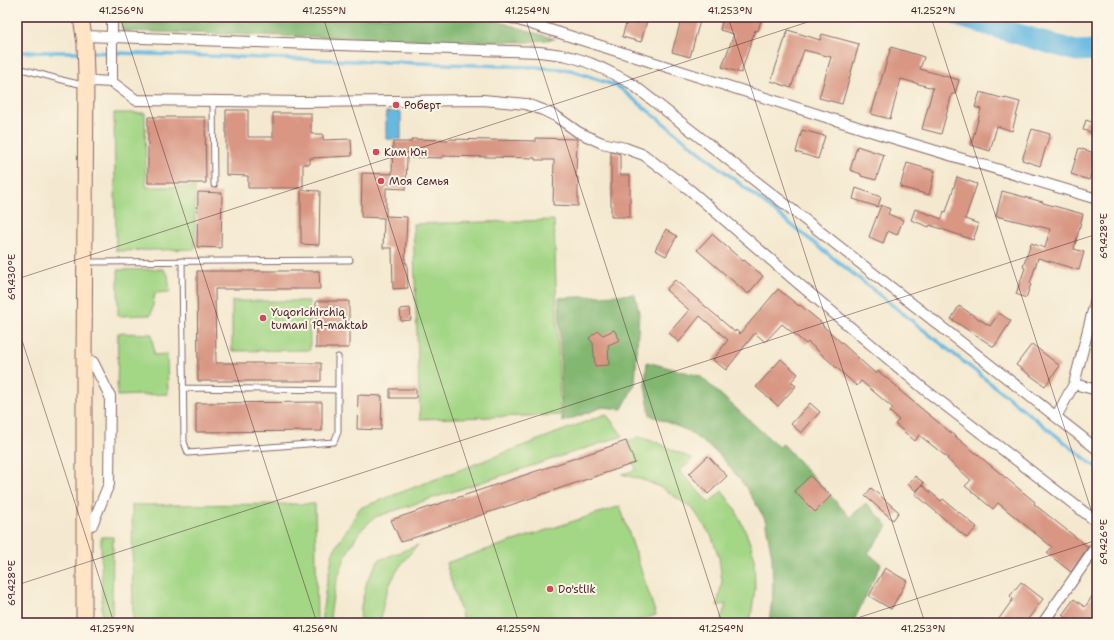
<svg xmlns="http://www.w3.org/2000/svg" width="1114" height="640" font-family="'Shantell Sans',sans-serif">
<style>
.green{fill:#a3d685;stroke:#767a58}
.forest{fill:#82b772;stroke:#666b4e}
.water{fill:#67b9e2;stroke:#586c86}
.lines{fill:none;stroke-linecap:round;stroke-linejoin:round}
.stream{stroke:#67b9e2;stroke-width:3.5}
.river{stroke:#67b9e2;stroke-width:21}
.building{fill:#d89683}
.lane-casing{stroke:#866665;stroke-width:7}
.street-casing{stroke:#866665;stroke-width:12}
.secondary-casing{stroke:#866665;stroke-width:17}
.lane{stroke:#fff;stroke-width:5}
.street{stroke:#fff;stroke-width:10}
.secondary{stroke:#ffe4c6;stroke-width:15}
.ticks{fill:none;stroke:#4a1f2b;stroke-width:1;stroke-opacity:0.45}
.poi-dot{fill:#d1495b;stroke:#fcf5e5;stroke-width:1.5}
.labels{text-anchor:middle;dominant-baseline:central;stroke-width:4;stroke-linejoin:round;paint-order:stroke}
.poi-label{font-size:11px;fill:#4a1f2b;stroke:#fcf5e5;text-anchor:start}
.neatline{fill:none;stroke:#4a1f2b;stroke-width:1.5}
.ticks-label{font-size:10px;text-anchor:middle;fill:#4a1f2b}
</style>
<rect width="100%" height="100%" fill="#fcf5e5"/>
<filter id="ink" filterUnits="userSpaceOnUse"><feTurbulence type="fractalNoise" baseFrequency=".025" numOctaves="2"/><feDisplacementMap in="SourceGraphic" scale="8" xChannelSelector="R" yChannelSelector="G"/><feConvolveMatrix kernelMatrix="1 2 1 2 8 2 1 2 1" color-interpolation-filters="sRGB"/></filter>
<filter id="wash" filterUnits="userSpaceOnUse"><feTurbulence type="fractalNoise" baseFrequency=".012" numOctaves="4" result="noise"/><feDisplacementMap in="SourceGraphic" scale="16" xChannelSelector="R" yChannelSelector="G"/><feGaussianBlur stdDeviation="0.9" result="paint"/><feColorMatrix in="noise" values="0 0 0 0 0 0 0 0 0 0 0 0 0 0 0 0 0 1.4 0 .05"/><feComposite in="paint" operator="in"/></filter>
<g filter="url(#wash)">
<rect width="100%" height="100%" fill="#f4e9d0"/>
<path class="green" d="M114,113h31l1,74h49v62l-79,2z
M554,220l6,195 -140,4 -7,-195z
M163,269l5,6 2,17 -15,1 -4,22 -33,1v-46z
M232,301h77l1,49 -78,1z
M118,333l34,1 2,21 13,-1 1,40 -51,2z
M606,414l17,22 -248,81c-4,4 -8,7 -12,11 -20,23 -32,65 -33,95h-9l4,-30 8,-41 27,-44z
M639,437l19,6 35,16 -13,12 29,32 13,-12 12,16 12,25 8,23 1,34 -4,28 -2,6h-29l6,-19 -9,2 5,-24 -3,-24 -7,-21 -19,-28 -31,-21 -16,-7 -24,-7 14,-4 -10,-29z
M315,504l2,119h-184l-1,-118z
M620,506l36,109 -26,8h-166l-18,-60z
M101,537h12l-1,86h-10z
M418,545c-22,22 -36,47 -37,78h-21l1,-17 6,-25 12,-21z"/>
<path class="forest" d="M120,17h364l71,22 -27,3 -78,-1 -328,-10z
M635,294l4,19 -4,71 -13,25 -19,-2 -41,15 -3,-124z
M647,362l53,14 79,71 4,-3 67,73 16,-14 22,23 -20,27 13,11 -28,59h-84l4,-31 -1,-35 -7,-38 -20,-33 -26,-32 -31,-23 -38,-16 -5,-30z"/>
<path class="water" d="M386,112h15v27h-15z"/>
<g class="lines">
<path class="stream" d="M17,52h65
M88,52l445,15 37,3 47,16 480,382"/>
<path class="river" d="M960,17l116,34 21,-1"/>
</g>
<g id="blocks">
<path class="building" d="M628,17h20l-7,25 -19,-5z
M682,17h19l-11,40 -18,-5z
M723,17h39l-4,14 -3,-1 -14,43 -19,-6 12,-33 -14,-4z
M788,30l32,10 2,-6 37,10 -17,60 -23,-6 12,-41 -27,-7 -13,38 -20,-7z
M891,47l33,10 -4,12 39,11 -4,14h-3l-11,40 -19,-5 11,-41 -32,-9 -11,40 -19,-5z
M980,92l25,7v-1l15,4 -8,29 -15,-5 -7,25 -19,-6 10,-36 -6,-2z
M226,110h22v27h25v-24h38v21h12v6l28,-1 1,17 -42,2v6h-7v24h-55v-12l-22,-1z
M148,117h57l1,66h-58z
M1086,120l11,4v10l-14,-4z
M1032,129l18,5 -10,32 -18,-6z
M802,130l23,6 -7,23 -22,-7z
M536,138l41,1 -1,38h2v29l-25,-1 1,-45h-19v-2l-93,-2v2l-35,-1 -1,32 -20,-1v28l21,1 -2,46h2l1,25 -15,1 -1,-41h-9l1,-30 -23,-1 1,-44 30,1 1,-32h18l1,-3 37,1v-1l87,2z
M857,146l27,9 -8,25 -15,-4v-2l-11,-4z
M1079,148l18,6 -8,26 -18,-6z
M611,152l9,2v21h10v42h-19z
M907,163l28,8 -6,24 -29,-8z
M957,177l20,7 -12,35 14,5 -6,16 -43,-15 -1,2 -18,-7 4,-11 27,10 2,-8 2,1z
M856,188l25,9 -3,10 -25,-8z
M301,190l19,1 -1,54 -18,-1z
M1002,191l41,11v1l40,11 -9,35 10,3 -5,18 -41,-12 -8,26h1l-5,14 -10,-4 9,-26 -2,-1 8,-24 14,5 5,-19 -54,-13z
M198,192l24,1 -1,55 -24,-1z
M881,205l9,4 -2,5 15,6 -6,15 -9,-4 -5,12 -14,-6z
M666,229l11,7 -11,20 -11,-6z
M712,234l31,27 1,-1 19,16 -15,18 -51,-44z
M197,271h122l1,18h-105l1,74h105v18h-123z
M675,280l60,52 1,-2 4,4 38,-45 21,17 1,-1 23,19 -1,1 54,49 2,-3 22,18 -1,1 136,112 -1,2 54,43 -17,25 -24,-19 5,-6 -54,-44 -5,6 -28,-23 6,-6 -24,-21 1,-1 -29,-23 -4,6 -20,-17 4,-4 -9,-8 3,-4 -32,-27 -4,5 -49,-44 -2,2 -24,-20 -17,18 -10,-9 -29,37 -13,-10 15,-20 -28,-24 -21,26 -10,-9 20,-23 -23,-20z
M316,301h33v47h-33z
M959,306l31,20 9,-13 12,8 -17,26 -43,-28z
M410,308l1,12 -10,1 -1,-12z
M614,330l6,10 -12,5 1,20 -14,1 -2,-23 -4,-5 9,-7 5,4z
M1032,344l28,22 -15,20 -29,-21z
M781,359l17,15 -7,8 5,4 -18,20 -22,-19z
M390,389h26v9h-26z
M358,395l24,1 -1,34 -24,-1z
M322,402v29l-126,1v-29z
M810,403l10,9 -19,21 -10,-9z
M626,441l9,22 -234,79 -10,-22z
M708,456l19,20 -19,18 -19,-20z
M810,476l21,20 -16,16 -21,-21z
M915,476l9,7 -8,8 -8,-7z
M922,485l19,16 2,-2 34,28 -10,11 -52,-44z
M871,488l28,24 -6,8 -28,-24z
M885,568l22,13 -16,28 -22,-13z
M1021,582l22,17 -18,24h-29l17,-24 -3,-3z
M1097,589v34h-24l-11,-8 12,-16 11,8z"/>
</g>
</g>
<g filter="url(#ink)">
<use href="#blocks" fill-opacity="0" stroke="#866665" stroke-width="1"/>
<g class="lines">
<defs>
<path id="lane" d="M17,68c22,5 44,13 67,17
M213,100l1,85
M182,261l2,181 4,11 146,-11 4,-10v-75
M93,262l257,-2
M183,388l155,2"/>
<path id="street" d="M509,17l377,119 211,63
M85,36l454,16c9,1 19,2 28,4 23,5 44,16 65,28l465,365
M112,82v-65
M86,86l7,-5 19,1 24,18 167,2 180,-2 43,4 17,6 14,7 21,15 24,11 23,5 19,7 46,35 109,94 125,105 173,133
M1074,384l23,6
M1056,417l18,-33 23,-89
M92,525l17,-41 1,-88 -17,-34
M1043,623l54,-78"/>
<path id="secondary" d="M81,17l4,27 1,30 -2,288v261"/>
</defs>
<use href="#lane" class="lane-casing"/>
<use href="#street" class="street-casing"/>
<use href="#secondary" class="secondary-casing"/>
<use href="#lane" class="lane"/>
<use href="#street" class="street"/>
<use href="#secondary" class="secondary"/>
</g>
</g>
<path class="ticks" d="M120,17l197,606M323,17l196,606M525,17l197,606M728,17l197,606M931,17l166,511M17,279l806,-262M17,325l97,298M17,585l1080,-351M842,623l255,-83"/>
<g class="poi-dot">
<circle cx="396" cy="105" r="4"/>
<circle cx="376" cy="152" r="4"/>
<circle cx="381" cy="181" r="4"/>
<circle cx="263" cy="318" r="4"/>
<circle cx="550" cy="589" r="4"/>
</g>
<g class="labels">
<g class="poi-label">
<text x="404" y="105">Роберт</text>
<text x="384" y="152">Ким Юн</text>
<text x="389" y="181">Моя Семья</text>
<text x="271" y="312">Yuqorichirchiq<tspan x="271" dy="13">tumani 19-maktab</tspan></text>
<text x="558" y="589">Do'stlik</text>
</g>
</g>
<rect width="1114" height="640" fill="none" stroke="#fcf5e5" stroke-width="44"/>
<rect x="22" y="22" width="1070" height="596" class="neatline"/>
<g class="ticks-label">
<text x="121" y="14">41.256°N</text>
<text x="324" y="14">41.255°N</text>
<text x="527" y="14">41.254°N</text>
<text x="730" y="14">41.253°N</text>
<text x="933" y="14">41.252°N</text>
<text transform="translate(1103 236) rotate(-90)" y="4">69.428°E</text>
<text transform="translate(11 277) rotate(-90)" y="4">69.430°E</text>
<text transform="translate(1103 542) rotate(-90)" y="4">69.426°E</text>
<text transform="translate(11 583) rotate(-90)" y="4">69.428°E</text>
<text x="112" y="632">41.257°N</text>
<text x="315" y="632">41.256°N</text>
<text x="518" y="632">41.255°N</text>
<text x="721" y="632">41.254°N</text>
<text x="923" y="632">41.253°N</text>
</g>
</svg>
